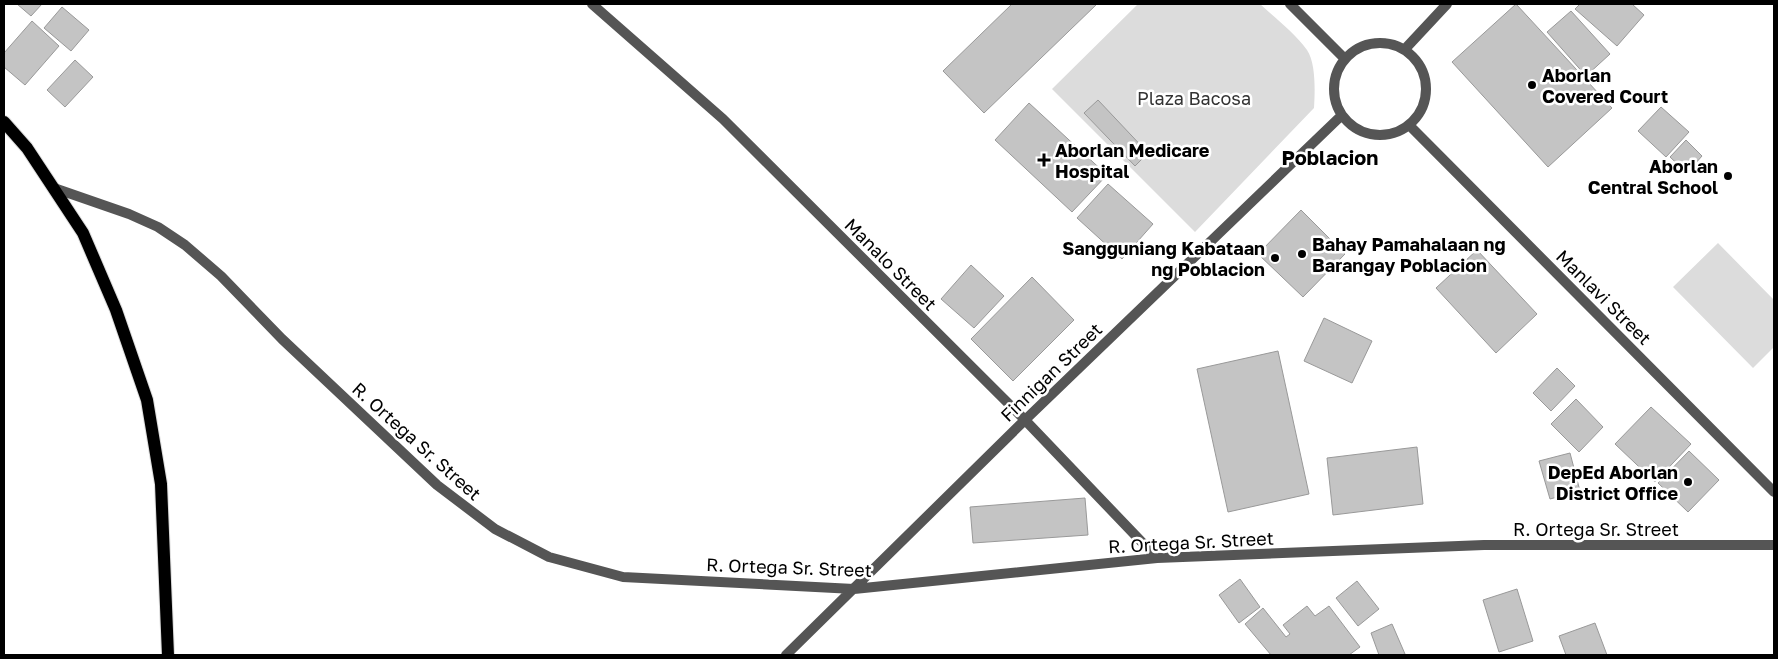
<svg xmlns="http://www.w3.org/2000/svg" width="1778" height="659" font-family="'Golos Text',sans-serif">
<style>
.green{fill:#dcdcdc}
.building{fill:#c4c4c4;stroke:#999}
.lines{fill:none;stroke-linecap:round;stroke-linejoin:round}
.primary-casing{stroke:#dbdbdb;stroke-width:14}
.street{stroke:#555;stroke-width:10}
.primary{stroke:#000;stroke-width:12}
.poi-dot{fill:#000;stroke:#fff;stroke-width:2}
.labels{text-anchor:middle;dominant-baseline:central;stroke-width:5;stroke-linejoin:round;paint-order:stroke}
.poi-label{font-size:18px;font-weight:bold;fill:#000;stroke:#fff;text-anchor:start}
.park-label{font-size:18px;fill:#333;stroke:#fff}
.street-label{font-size:18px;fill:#000;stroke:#fff}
.quarter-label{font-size:20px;font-weight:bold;fill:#000;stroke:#fff}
</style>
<rect width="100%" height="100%" fill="#fff"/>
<path class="green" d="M1138,4h122c15,14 35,29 47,46 9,13 8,42 7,58l-119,124 -143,-143z
M1718,243l56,57v47l-21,21 -80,-81z"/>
<path class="building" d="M17,4h25l-11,12z
M1012,4h85l-113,109 -41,-42z
M1516,4l96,104 -64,59 -96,-105z
M1580,4h52l12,11 -27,31 -42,-37z
M62,7l27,23 -18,21 -27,-23z
M1571,11l39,43 -24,22 -39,-44z
M32,21l27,25 -34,39 -21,-18v-14z
M75,60l18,17 -28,30 -18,-17z
M1098,100l50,53 -13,13 -51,-53z
M1029,103l78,72 -35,37 -77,-72z
M1661,107l28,25 -23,25 -28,-26z
M1686,140l16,16 -15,17 -17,-16z
M1108,184l45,40 -31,35 -45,-41z
M1301,210l44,44 -42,43 -45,-43z
M1477,250l60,64 -41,39 -60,-65z
M971,265l33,31 -30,32 -33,-29z
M1032,277l42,43 -61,61 -42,-42z
M1324,318l48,23 -20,42 -48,-22z
M1278,351l31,143 -81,18 -31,-143z
M1557,368l18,18 -24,25 -18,-18z
M1576,399l27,28 -24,25 -28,-28z
M1651,407l40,37 -36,38 -40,-38z
M1417,447l6,57 -90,11 -6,-57z
M1689,451l30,29 -31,32 -30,-29z
M1570,453l10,38 -30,8 -11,-38z
M1085,498l3,37 -115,8 -3,-36z
M1240,579l20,28 -21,16 -20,-28z
M1357,581l22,28 -21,17 -22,-28z
M1517,589l16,52 -34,11 -16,-52z
M1307,606l8,10 14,-10 31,41 -11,8h-78l-26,-31 18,-16 23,29 4,-3 -7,-9z
M1595,623l12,32h-41l-7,-19z
M1392,624l13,30 -4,1h-22l-8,-22z"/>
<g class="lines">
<defs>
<path id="primary" d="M4,122l23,26 56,85 33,77 31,90 14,84 7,171"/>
</defs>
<use href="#primary" class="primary-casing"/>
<path class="street" d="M592,4l131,115 302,301 132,138
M1290,4l55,55
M1334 89a46 46 0 1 1 92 0a46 46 0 1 1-92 0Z
M1405,49l42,-45
M1409,125l365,367
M54,188l75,26 29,13 27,18 36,31 61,63 155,146 58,44 54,28 74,20 231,12 303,-31 327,-13h290
M786,655l239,-235 317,-305"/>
<use href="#primary" class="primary"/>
</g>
<g class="poi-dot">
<circle cx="1532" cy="85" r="5"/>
<path d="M1041.5 152.5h5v5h5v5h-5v5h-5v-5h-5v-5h5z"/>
<circle cx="1728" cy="176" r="5"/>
<circle cx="1302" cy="254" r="5"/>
<circle cx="1275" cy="258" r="5"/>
<circle cx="1688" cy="482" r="5"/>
</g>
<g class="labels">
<g class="poi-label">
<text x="1542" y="75">Aborlan<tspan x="1542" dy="21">Covered Court</tspan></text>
<text x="1055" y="150">Aborlan Medicare<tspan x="1055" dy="21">Hospital</tspan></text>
<text x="1718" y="166" text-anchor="end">Aborlan<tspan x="1718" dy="21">Central School</tspan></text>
<text x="1312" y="244">Bahay Pamahalaan ng<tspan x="1312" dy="21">Barangay Poblacion</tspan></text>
<text x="1265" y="248" text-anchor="end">Sangguniang Kabataan<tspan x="1265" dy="21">ng Poblacion</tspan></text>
<text x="1678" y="472" text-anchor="end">DepEd Aborlan<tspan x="1678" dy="21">District Office</tspan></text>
</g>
<g class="park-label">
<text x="1194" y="98">Plaza Bacosa</text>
</g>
<g class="street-label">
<text transform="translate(891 264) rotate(45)">Manalo Street</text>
<text transform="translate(1604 297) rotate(45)">Manlavi Street</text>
<text transform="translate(1051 372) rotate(-44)">Finnigan Street</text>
<text transform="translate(417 441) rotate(42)">R. Ortega Sr. Street</text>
<text x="1596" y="529">R. Ortega Sr. Street</text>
<text transform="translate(1191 542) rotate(-3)">R. Ortega Sr. Street</text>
<text transform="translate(789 567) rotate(2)">R. Ortega Sr. Street</text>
</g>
<g class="quarter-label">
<text x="1330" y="157">Poblacion</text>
</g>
</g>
<rect width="1778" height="659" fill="none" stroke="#000000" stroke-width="10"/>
</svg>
